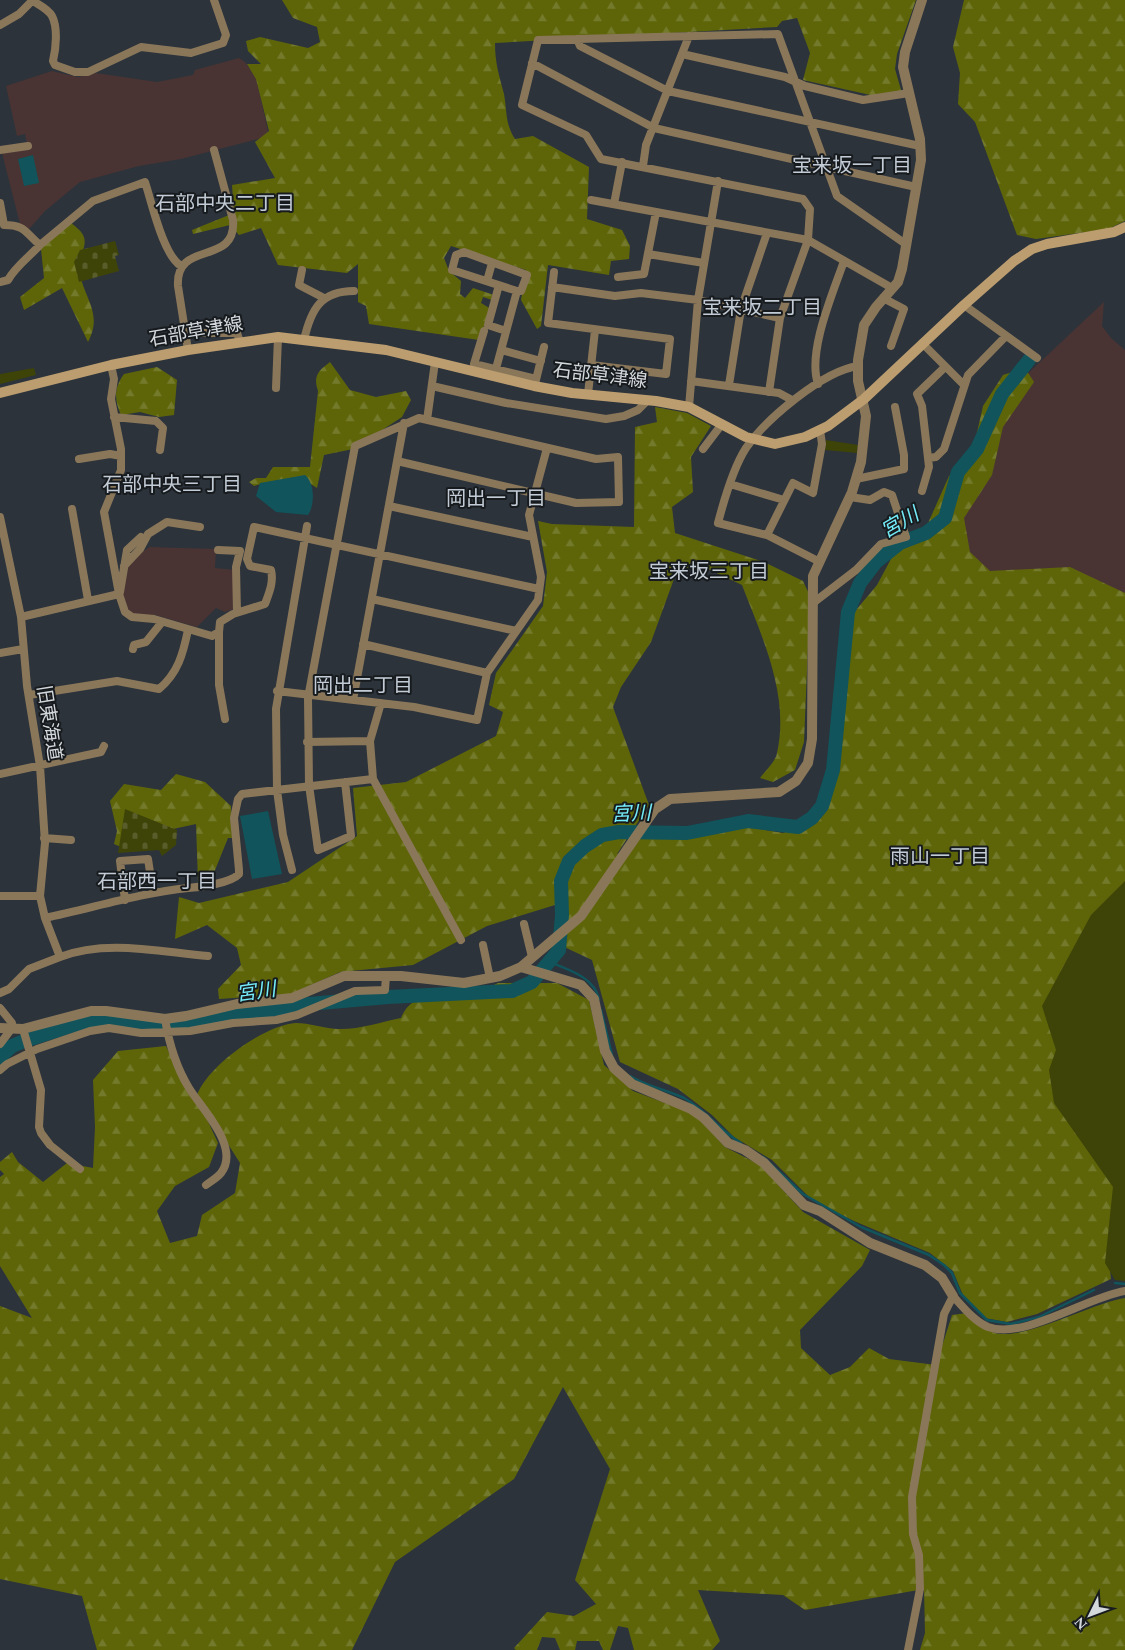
<svg xmlns="http://www.w3.org/2000/svg" width="1125" height="1650" font-family="Spectral,'Noto Sans JP',serif">
<style>
.education{fill:#493433}
.forest{fill:url(#forest-firs)}
.cemetery{fill:url(#cemetery-stones)}
.green{fill:#3e4308}
.water{fill:#11545b}
.lines{fill:none;stroke-linecap:round;stroke-linejoin:round}
.stream{stroke:#11545b;stroke-width:2.5}
.river{stroke:#11545b;stroke-width:14}
.minor{stroke:#8a775a;stroke-width:8}
.tertiary{stroke:#8a775a;stroke-width:10}
.secondary{stroke:#bc9d6f;stroke-width:10}
.labels{text-anchor:middle;dominant-baseline:central;stroke-width:4;stroke-linejoin:round;paint-order:stroke}
.street-label{font-size:19px;fill:#d3d8dc;stroke:#171b1e}
.neighbourhood-label{font-size:20px;fill:#c3ccd6;stroke:#171b1e}
.water-label{font-size:20px;font-style:italic;fill:#74ecf9;stroke:#171b1e}
</style>
<defs>
<pattern id="forest-firs" width="22" height="20" patternUnits="userSpaceOnUse" patternTransform="scale(1.25)"><rect width="22" height="20" fill="#5e6509"/><path d="M5 1l3.5 6h-7zM16 11l3.5 6h-7z" fill="#747a2c"/></pattern>
<pattern id="cemetery-stones" width="16" height="16" patternUnits="userSpaceOnUse" patternTransform="scale(1.25)"><rect width="16" height="16" fill="#3e4308"/><path d="M2 7V4a2 2 0 0 1 4 0v3zM10 15v-3a2 2 0 0 1 4 0v3z" fill="#595d2b"/></pattern>
</defs>
<rect width="100%" height="100%" fill="#2c333b"/>
<path class="education" d="M239,58l6,4 11,15 13,59 -88,23 -42,7 -59,16 -35,29 -16,18 -9,-5 -18,-71 26,-5 -3,-14 -8,2 -11,-50 46,-15 26,6 18,-4 61,9 36,-7 2,-5z
M1104,302l-2,24 9,12 14,12v251l-136,-22 -28,-28 -9,-41 72,-133z
M149,547l67,2 -1,19 20,2 -1,39 -9,3 -9,-4 -19,19 -42,-12h-20l-8,-6 -4,-13 2,-21 6,-14z"/>
<path class="forest" d="M282,0h634l-19,54 -2,15 6,21 -2,3 -24,3 -72,-16 7,-27 -13,-35 -15,3 -5,6 -282,16c0,20 4,32 9,51 3,16 1,30 11,45l18,-3 56,31 -2,52 35,11 8,16 -1,13 -18,2 -2,14 -61,-10 -7,61 -4,3 -16,-29 5,-30 -75,-24 -7,12 5,13 12,10 -1,13 5,4 8,-10 21,7 -2,5 -9,-3 -2,6 10,6 -12,31 -110,-16 -3,-18 -8,-4v-38l-11,9 -69,-8 -17,-37 -22,7 -9,-10 -37,9 -1,-4 42,-17 -2,-28 43,-7 -20,-36 14,-11 -13,-52 -9,-15h14l-13,-13 -2,-10 14,-4 48,11 12,-6 -3,-15 -24,-9z
M964,0h161v221l-17,8 -72,10 -19,-4 -42,-113 -17,-18 2,-31 -7,-26z
M69,221c4,4 12,9 14,14 6,12 -6,22 -4,33 3,29 25,44 9,74l-26,-54 -38,22 -4,-13 24,-19 -3,-29z
M330,362l20,28 26,7 30,-6 5,9 -9,17 -49,32 -29,6 -7,33c-18,-14 -43,-8 -63,-2l-5,-4 7,-4h10l7,-11h37l8,-76c-5,-15 0,-20 12,-29z
M157,367l20,13 -3,35 -15,2 -19,-5 -19,3c-7,-16 -7,-27 3,-41z
M1025,368l9,14 -31,45 -11,48 -28,43 6,34 20,19 80,-4 55,26v566l-16,100 2,20 -74,35 -30,8 -22,-4 -22,-23 -10,-24 -23,-18 -76,-32 -42,-21 -40,-40 -38,-23 -22,-22 -34,-26 -58,-27 -28,-102 -32,-15 -5,-40 -68,21 -74,39 -73,7 -49,22 -72,5 -1,-10 23,-24 -4,-17 -30,-23 -32,14 4,-42 20,6 89,-21 69,-46 -4,-48 53,-6 90,-46 7,-24 -14,-7 7,-32 47,-67 4,-34 -9,-51 14,3 82,3 1,-100 22,-5 -2,-15 32,6 24,13 -20,31 2,35 -21,15 3,26 89,29 39,19 7,15 -6,146 -9,28 -22,12 -13,-4c5,-7 16,-17 17,-25 13,-58 -15,-116 -35,-168l-38,-18 -26,1 -27,74 -30,45 -8,20 36,98 -32,49 15,-7 7,-11 108,-9 36,6 31,-12 11,-16 3,-44 23,-145 26,-31 21,-39 23,-7 28,-63 22,-17 12,-53 20,-31z
M176,774l29,8 26,24 1,32h-4l-17,42 -13,2 -2,-58 -23,5 -52,18 -7,-3 3,-13 -7,-30 14,-17 37,6z
M498,983h59l32,17 15,65 29,26 61,23 31,33 35,18 43,47 67,38 -8,16 -62,64 1,18 29,27 20,-8 19,-19 20,11 47,6 16,-50 15,-2c8,8 17,16 28,20 30,8 96,-30 130,-35v352h-205l5,-17 -1,-44 -119,21 -22,-15 -85,-5 22,51 -8,9h-78l-6,-22 -10,-2 -8,24h-7l-4,-9h-22l-2,9h-15l-5,-12 -13,-1 -5,13h-21l-2,-2 33,-36 27,4 22,-12 -21,-24 35,-111 -47,-82 -49,92 -119,83 -43,88h-255l-15,-54 -82,-17v-273l32,12 -32,-52v-89l4,-3 -4,-4v-8l12,-10 6,10 25,20 24,-19 26,5 2,-41 -2,-47 25,-29 48,-5 22,46 17,23 13,28 -9,24 -34,19 -18,25 13,32 27,-7 5,-21 33,-22 5,-30 -43,-68c11,-29 67,-70 99,-72 13,0 28,5 41,6 21,1 44,-7 64,-11 13,-31 39,-15 65,-21 11,-2 22,-10 32,-14z"/>
<path class="cemetery" d="M115,241l4,14 -4,1 4,15 -40,11 -5,-20 6,-12z
M125,809l52,21 -1,15 -14,11 -3,-6 -41,3z"/>
<path class="green" d="M34,368l2,7 -36,9v-10z
M826,440l32,5 -1,8 -32,-3z
M1125,881v400l-10,-1 -10,-17 8,-76 -59,-84 -5,-33 7,-20 -14,-44 49,-91z"/>
<path class="water" d="M33,155l6,28 -15,3 -6,-27z
M305,475c10,8 10,30 3,40l-32,-3 -20,-16 4,-13z
M268,811l14,63 -30,5 -12,-63z"/>
<g class="lines">
<path class="stream" d="M550,962c19,8 44,15 49,37
M601,1010l11,45
M630,1076c16,10 37,14 54,22 22,12 36,33 57,45
M763,1157l40,37 58,33 68,28 15,10 8,8 8,20 27,27 24,4 28,-7 55,-27
M1115,1283l10,1"/>
<path class="river" d="M0,1057l12,-11 12,-5 66,-21 82,5 137,-21 79,-7 124,-6 20,-9 27,-32 3,-35 -1,-34 8,-20 16,-15 17,-11 17,-3 68,1 61,-12 50,6 14,-9 10,-12 11,-36 15,-158 12,-29 16,-21 24,-19 26,-10 19,-15 13,-46 19,-23 25,-55 27,-34"/>
<path class="minor" d="M33,1c6,4 15,8 19,15 6,11 4,33 1,45l2,4 20,7h13l53,-25 50,6 32,-10 3,-8 -12,-35
M0,25l19,-11 14,-14
M577,39l3,7 88,45 252,55
M682,54l103,23 20,9 58,14 46,-7
M532,63l122,65 262,59
M0,150l28,-4
M643,166l3,-21 43,-109
M591,200l217,40 84,48
M0,203l4,22c22,0 21,8 36,20l53,-44 52,-19c7,21 18,73 36,84
M614,204l8,-42
M648,254l56,9
M302,270l-3,15 25,13
M554,272l-6,51 122,16 -4,35 -75,-9
M618,277l26,-3 12,-62
M487,281l5,-18
M0,282l8,-2c7,-13 21,-23 32,-35
M499,285l-11,40 18,6
M552,287l63,9 26,-3 57,7 82,18
M883,298l21,11 -13,37
M964,305l73,53
M484,331l-10,33 62,15
M186,333h51l3,9
M304,340c7,-31 17,-49 50,-49
M922,343l42,42
M188,350l-10,-64c-3,-47 59,-19 55,-66l-19,-70
M501,350l40,11
M111,365l3,14 -3,20 10,50v21l-17,42 15,82 6,18 7,5 22,2 58,17 7,-4 1,-10 13,-8 32,-10c4,-11 9,-22 6,-34l-21,-4 -3,-7 7,-32 285,62
M494,376l23,-85 -65,-21 4,-15 8,-3 63,23 -6,16h-4
M691,381l88,12 13,7
M535,384l9,-37
M818,384c-11,-32 15,-91 26,-123
M729,385l12,-76 26,-76
M432,386l74,17 100,16 18,-3 14,-6 10,-10
M276,388l2,-51
M769,392l11,-74 28,-78 2,-31 -7,-10 -202,-40 -15,-24 -64,-30 16,-65 240,-6 59,162 70,49
M588,394l7,-64
M689,407l9,-107 20,-119
M114,417l42,4 7,7 -3,22
M427,420l8,-58
M703,449l19,-25
M928,458l-6,-52 -5,-12 28,-27
M79,459l31,-5 11,2
M856,479l48,-10v-14l-9,-48
M730,484l54,16
M922,491l7,-24 -1,-9 8,-1 8,-8 24,-74 38,-39
M389,506l144,31
M72,509l16,91
M0,517l21,100 6,69 13,80 5,77 -5,53 5,22 15,39 -31,12 -20,20 -9,4
M767,535l26,-52 20,10 9,-49 -2,-14
M218,550l22,1 -4,16 1,45
M820,562l-53,-27 -49,-12c6,-23 15,-55 28,-75 20,-29 77,-77 112,-82
M124,566l16,-17 8,-15 19,-12 33,5
M120,592l7,-42 14,-13
M372,599l144,32
M813,603l43,-33 25,-26 25,-7 -14,-42 -8,-3 -14,8 -20,-3
M21,617l98,-23
M219,632v53l6,34
M363,644l124,29
M133,649l1,-4 12,-3 16,-20
M0,653l23,-4
M277,691l137,16 63,13 10,-47 51,-73 3,-23 -12,-62 18,-67
M29,695l88,-14 42,8c19,-16 24,-35 29,-59
M353,700l51,-277
M307,742l63,-1
M0,774l101,-22 3,-6
M373,779l-3,-38 11,-38
M345,782l6,54 -33,14 -9,-65 -1,-87 47,-252 64,-28 177,41 22,-2 1,45 -43,1 -179,-42
M44,838l27,2
M292,870l-9,-35 -6,-45 -1,-81 31,-183
M0,896h40
M125,900l-5,-39 28,-2 5,33
M45,918c48,-10 95,-25 143,-30 13,-1 43,-5 51,-14v-4l-5,-52 4,-19 4,-5 131,-15 88,161
M524,924l8,33
M483,945l7,33
M60,957c46,-18 100,-5 148,-1
M0,1008l12,15v5l-12,16
M165,1019c4,24 11,48 24,69 12,20 52,59 32,85 -4,5 -10,8 -15,12
M23,1029l18,61 -2,37 2,6 9,12 30,24
M0,1070l7,-6 30,-15 53,-18 19,-3 32,5 49,-2 43,-8 43,-3 21,-5 58,-24 30,-1 1,-14
M908,1650l12,-61 -1,-34 -6,-21 -1,-37 32,-183 9,-18c10,11 21,25 35,31 36,13 99,-30 137,-36"/>
<path class="tertiary" d="M521,967l60,18 13,14 11,52 9,17 18,16 59,25 13,9 24,25 17,7 19,13 40,42 16,6 50,32 55,22 17,13 11,18
M0,1028l23,1 68,-18h15l59,8 21,-3 51,-12 55,-6 52,-22h57l63,7 36,-7 21,-9 60,-51 74,-107 15,-10 109,-7 17,-11 12,-18 4,-24 1,-163 39,-84 9,-30 5,-46 -8,-35v-21l6,-35 12,-18 22,-25 4,-13 19,-109 -1,-21 -17,-72 2,-15 17,-52"/>
<path class="secondary" d="M0,393l111,-28 77,-15 90,-13 108,13 148,36 38,7 84,8 33,6 57,30 29,7 30,-7 23,-11 36,-27 100,-94 50,-44 18,-12 15,-5 67,-12 11,-5"/>
</g>
<g class="labels">
<g class="street-label">
<text transform="translate(196 332) rotate(-10)">石部草津線</text>
<text transform="translate(600 376) rotate(7)">石部草津線</text>
<text transform="translate(49 723) rotate(81)">旧東海道</text>
</g>
<g class="neighbourhood-label">
<text x="852" y="166">宝来坂一丁目</text>
<text x="225" y="204">石部中央二丁目</text>
<text x="762" y="308">宝来坂二丁目</text>
<text x="172" y="485">石部中央三丁目</text>
<text x="496" y="499">岡出一丁目</text>
<text x="709" y="572">宝来坂三丁目</text>
<text x="363" y="686">岡出二丁目</text>
<text x="940" y="857">雨山一丁目</text>
<text x="157" y="882">石部西一丁目</text>
</g>
<g class="water-label">
<text transform="translate(900 523) rotate(-30)">宮川</text>
<text transform="translate(631 814) rotate(-2)">宮川</text>
<text transform="translate(256 992) rotate(-8)">宮川</text>
</g>
</g>
<g transform="translate(1090 1615) rotate(228)" stroke="#171b1e" stroke-width="4" paint-order="stroke">
<path d="M0-4L9 19L0 12L-9 19Z" fill="#d3d8dc"/>
<text y="-8" font-size="14" font-weight="bold" text-anchor="middle" fill="#d3d8dc">N</text>
</g>
</svg>
